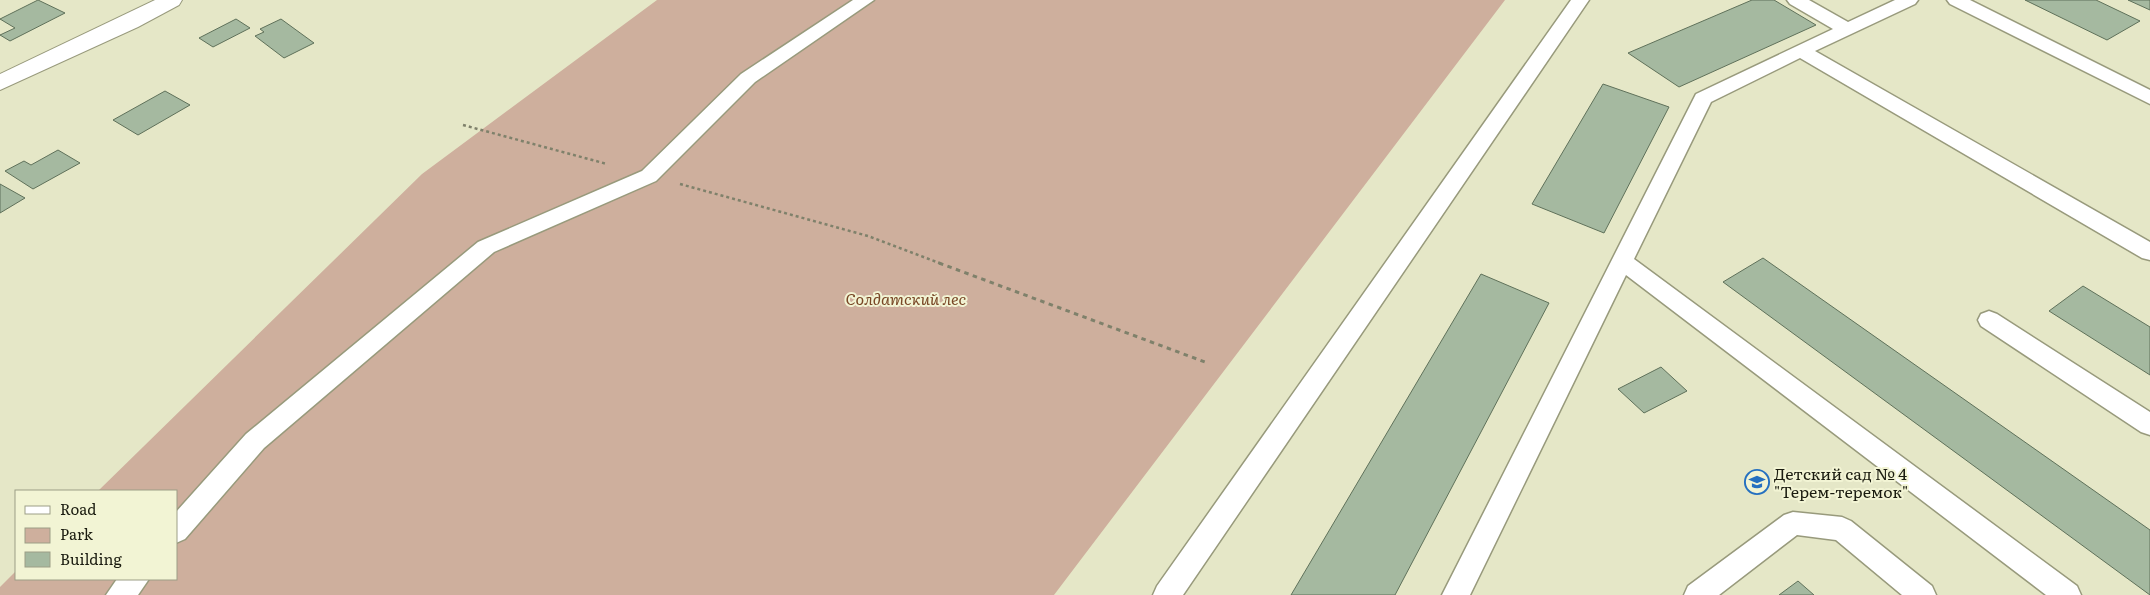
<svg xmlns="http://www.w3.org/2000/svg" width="2150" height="595" font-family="Literata,serif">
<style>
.green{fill:#ceaf9d}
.building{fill:#a5b9a0;stroke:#5f715a}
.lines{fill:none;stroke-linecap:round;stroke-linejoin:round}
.lane-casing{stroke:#989a7c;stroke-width:3}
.street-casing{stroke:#989a7c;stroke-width:2}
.path-far1{stroke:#7f816b;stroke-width:2.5;stroke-dasharray:3 3;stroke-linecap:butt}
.path{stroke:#7f816b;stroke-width:3;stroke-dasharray:4.5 4.5;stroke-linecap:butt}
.lane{fill:#fff;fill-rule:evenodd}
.street{fill:#fff;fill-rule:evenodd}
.labels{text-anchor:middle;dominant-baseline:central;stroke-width:4;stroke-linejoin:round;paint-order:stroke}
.park-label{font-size:16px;font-style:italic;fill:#784625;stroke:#f2f4d4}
.poi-label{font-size:16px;fill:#1b1c10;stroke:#f2f4d4;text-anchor:start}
</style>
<rect width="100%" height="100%" fill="#e5e7c7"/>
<path class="green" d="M657,0h848l-451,595h-1054v-8l16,-16v8h160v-88h-78l324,-317z"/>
<path class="building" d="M38,0l27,13 -55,28 -10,-6 15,-7 -15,-9z
M1752,0h22l42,25 -137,62 -51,-34z
M2025,0h71l44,21 -33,19z
M2128,0h22v10z
M236,19l14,9 -37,19 -14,-9z
M281,19l33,24 -30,15 -29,-22 9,-4 -4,-3z
M1603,84l66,23 -65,126 -72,-29z
M165,91l25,14 -52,30 -25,-15z
M58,150l22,13 -47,26 -28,-18 19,-10 7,4z
M0,184l25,14 -25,15z
M1763,258l387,272v65l-427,-313z
M1481,274l68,29 -154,292h-104z
M2083,286l67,41v48l-101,-64z
M1661,367l26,24 -43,22 -26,-24z
M1798,581l16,14h-35z"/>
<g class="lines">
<defs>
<path id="lane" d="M853,0h21l-119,82 -99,99 -162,71 -230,196 -79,91 -9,4v-31l70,-78 232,-192 164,-71 99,-97z
M1571,0h18l-406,595h-30l4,-9z
M1787,0h22l39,22 47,-22h23l-3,4 -100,47 335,191v18l-8,-2 -342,-200 -89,44 -77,157 443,327 4,9h-35l-420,-320 -156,320h-28l254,-501 137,-65 -43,-25z
M1947,0h23l180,90v14l-200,-100z
M1989,311l8,3 153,98v23l-9,-3 -160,-106 -3,-6 3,-6z
M1793,512l49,5 9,4 81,65 4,9h-34l-66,-55 -39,-5 -78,60h-35l4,-9 96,-71z
M117,579h32l-11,16h-32z"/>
<path id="street" d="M155,0h27l-3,5 -41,22 -138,63v-16z"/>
</defs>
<use href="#lane" class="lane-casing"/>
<use href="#street" class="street-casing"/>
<path class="path-far1" d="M463,125l144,39
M680,184l188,52 74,28"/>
<path class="path" d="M939,263l266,99"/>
<use href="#lane" class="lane"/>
<use href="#street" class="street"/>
</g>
<defs>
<symbol id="school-ring" viewBox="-11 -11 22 22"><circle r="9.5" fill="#f2f4d4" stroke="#2570c0" stroke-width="1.5"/><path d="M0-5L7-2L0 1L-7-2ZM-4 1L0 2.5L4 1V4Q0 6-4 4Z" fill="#2570c0"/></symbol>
</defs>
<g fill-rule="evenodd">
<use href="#school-ring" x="1743" y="468" width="28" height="28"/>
</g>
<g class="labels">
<g class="park-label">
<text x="906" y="298">Солдатский лес</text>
</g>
<g class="poi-label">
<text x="1774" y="473">Детский сад № 4<tspan x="1774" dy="18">"Терем-теремок"</tspan></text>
</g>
</g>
<rect x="15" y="490" width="162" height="90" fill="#f2f4d4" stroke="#9c9e86"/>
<rect x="25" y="506" width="25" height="8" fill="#ffffff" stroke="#9c9e86"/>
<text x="60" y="515" font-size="15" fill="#1b1c10">Road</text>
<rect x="25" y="528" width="25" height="15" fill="#ceaf9d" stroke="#9c9e86"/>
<text x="60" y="540" font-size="15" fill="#1b1c10">Park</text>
<rect x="25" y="552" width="25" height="15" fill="#a5b9a0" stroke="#9c9e86"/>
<text x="60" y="565" font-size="15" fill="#1b1c10">Building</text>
</svg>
